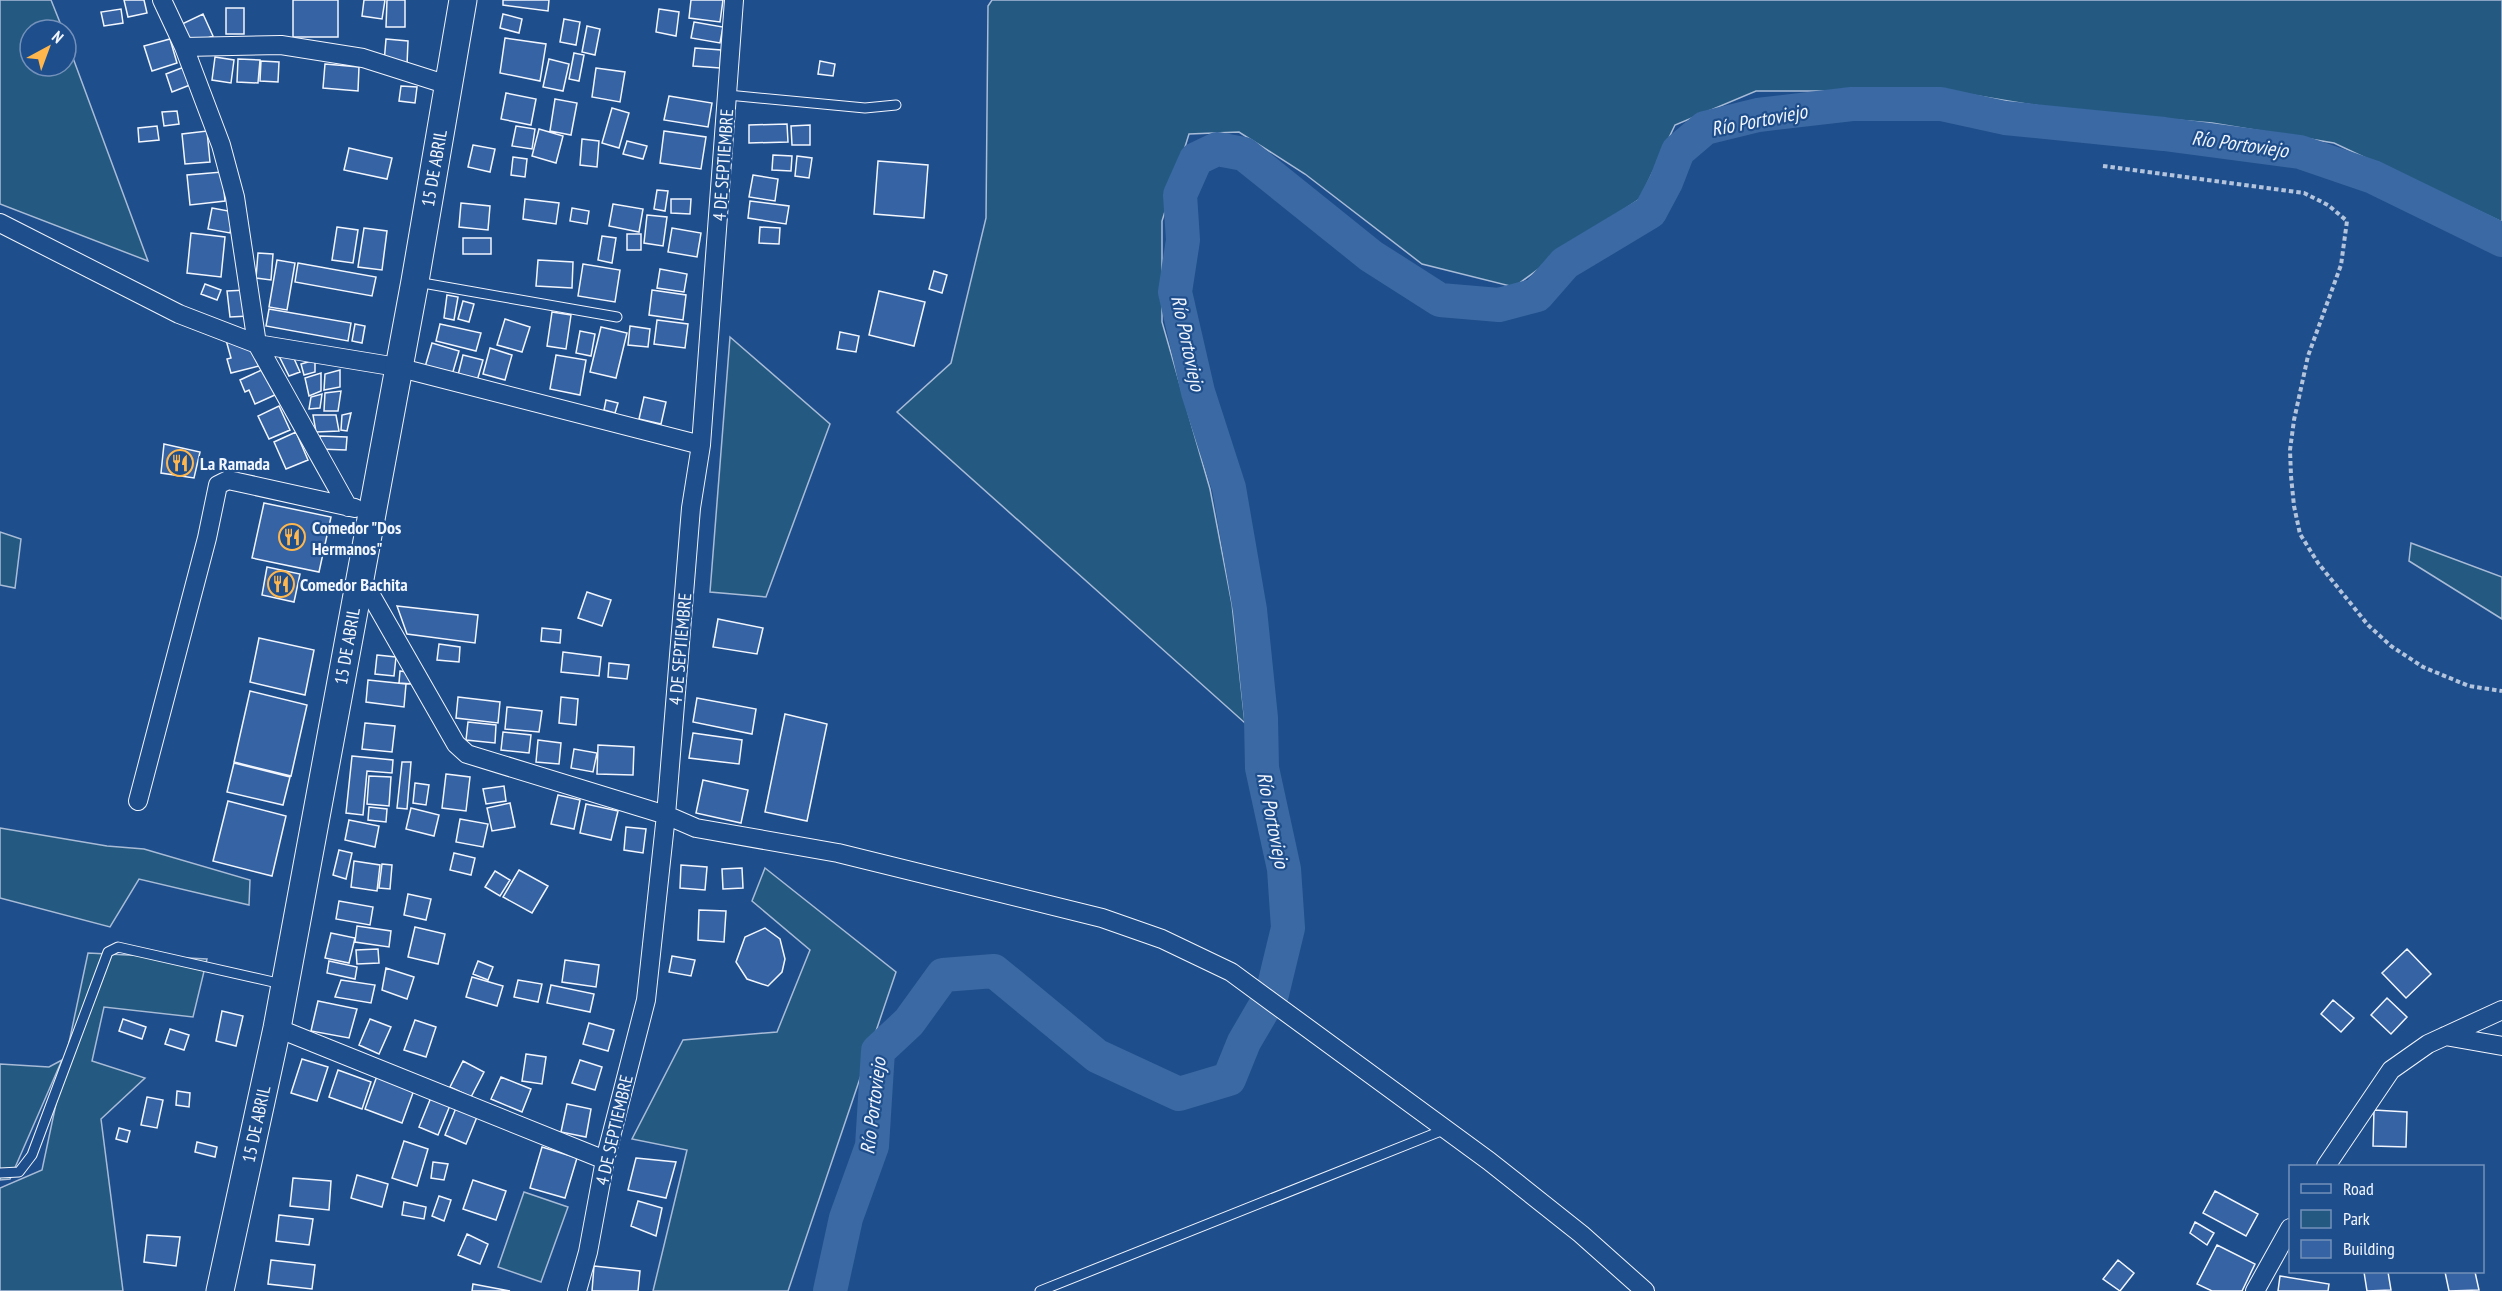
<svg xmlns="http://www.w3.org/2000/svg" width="2502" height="1291" font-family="'PT Sans Narrow',sans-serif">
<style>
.green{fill:#245a82;stroke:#a8bbd7;stroke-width:1.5}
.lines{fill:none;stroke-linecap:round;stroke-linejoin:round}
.river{stroke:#3b69a3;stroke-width:34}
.building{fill:#3563a3;stroke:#f2f6ff;stroke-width:1.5}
.service-casing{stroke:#f2f6ff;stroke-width:11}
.minor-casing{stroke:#f2f6ff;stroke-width:20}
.primary-casing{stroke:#f2f6ff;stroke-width:29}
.path{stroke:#b3c4dc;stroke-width:4;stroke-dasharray:4.5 3;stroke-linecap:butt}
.service{stroke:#1f4e8c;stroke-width:9}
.minor{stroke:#1f4e8c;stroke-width:18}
.primary{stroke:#1f4e8c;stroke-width:27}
.labels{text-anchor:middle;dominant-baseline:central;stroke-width:4.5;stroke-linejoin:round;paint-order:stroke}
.street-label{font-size:18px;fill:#f2f6ff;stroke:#1f4e8c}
.poi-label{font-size:18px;font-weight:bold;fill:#f2f6ff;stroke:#1f4e8c;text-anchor:start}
.water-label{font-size:20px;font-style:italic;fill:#f2f6ff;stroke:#1f4e8c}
</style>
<rect width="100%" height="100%" fill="#1f4e8c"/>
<path class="green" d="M0,0h51l12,30h-33v36h36v-27l82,222 -148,-57z
M992,0h1510v222l-168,-79 -122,-20 -143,-12 -121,-20h-192l-81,34 -35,74 -56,37 -70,51 -92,-23 -117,-90 -66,-42 -50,2 -27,87v101l48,167 22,115 13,119 -348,-311 54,-49 35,-145 2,-212z
M730,337l100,87 -64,173 -56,-5z
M0,532l21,7 -6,49 -15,-3z
M2411,543l91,34v42l-93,-58z
M0,828l107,18 37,3 106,31 -1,25 -110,-26 -29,48 -110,-29z
M765,868l131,104 -108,319h-135l34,-141 -55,-11 51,-99 94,-8 33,-82 -58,-49z
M88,953l119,6 -14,58 -89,-10 -12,54 53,17 -44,41 22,172h-123v-103l42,-18z
M62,1060l-52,119 -10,1v-116l49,3z
M524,1192l44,15 -27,75 -43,-15z"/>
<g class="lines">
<path class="river" d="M830,1291l16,-73 26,-72 6,-95 31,-29 34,-47 51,-4 103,85 82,38 50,-15 15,-37 28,-48 16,-66 -4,-59 -22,-101 -1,-50 -11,-108 -21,-122 -31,-96 -23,-100 8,-52 -3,-45 16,-36 21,-10 27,5 127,102 69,44 59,5 38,-10 28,-32 85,-51 16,-30 12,-31 27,-23 53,-13 94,-11h89l64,14 159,16 136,18 73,25 129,63"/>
</g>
<path class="building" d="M124,0h20l3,13 -19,4z
M293,0h45v37h-45z
M364,0h21l-3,19 -20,-3z
M387,0h18v27h-19z
M503,0h46l-1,11 -45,-6z
M691,0h32l-3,22 -31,-4z
M226,8h18v26h-18z
M121,9l2,14 -19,3 -3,-14z
M659,9l20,3 -3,24 -20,-4z
M203,14l10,22 -21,8 -10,-20z
M503,14l19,5 -3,14 -19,-5z
M564,19l16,3 -4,23 -16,-3z
M694,22l29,5 -3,16 -29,-5z
M587,26l13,3 -5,26 -13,-3z
M505,38l41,6 -6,37 -40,-8z
M170,39l7,24 -25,8 -8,-25z
M386,39l22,2 -1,24 -23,-2z
M695,48l26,2 -1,18 -27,-2z
M574,53l10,2 -5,26 -10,-2z
M215,57l19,3 -3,23 -19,-3z
M238,59l22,1 -2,23 -21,-1z
M549,59l20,5 -6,27 -20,-4z
M261,61l18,1 -1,20 -18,-1z
M820,61l15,3 -2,12 -15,-2z
M325,64l34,3 -1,24 -35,-3z
M184,67l6,18 -18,7 -6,-18z
M596,68l29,4 -5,30 -28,-5z
M401,86l16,1 -2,16 -16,-2z
M506,93l30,6 -5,26 -30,-6z
M669,96l43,7 -4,24 -44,-7z
M555,99l22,4 -6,32 -21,-4z
M612,108l17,5 -10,35 -17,-5z
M177,111l2,13 -15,2 -2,-14z
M787,124l1,18 -39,1v-18z
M810,125v20h-18l-1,-19z
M157,126l2,14 -20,2 -1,-14z
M516,126l19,3 -3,20 -20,-3z
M539,129l24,7 -7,27 -24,-7z
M207,131l3,31 -25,2 -3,-30z
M664,131l42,6 -5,32 -41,-6z
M582,139l17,2 -2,26 -17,-2z
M627,141l20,5 -4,13 -20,-5z
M473,145l22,4 -5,23 -22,-5z
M349,148l43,10 -5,21 -43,-9z
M773,155l19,1 -1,15 -19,-1z
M797,156l15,2 -3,20 -14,-2z
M513,157l14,2 -2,18 -14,-2z
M878,161l50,4 -4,53 -50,-4z
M222,172l3,29 -35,4 -3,-30z
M753,175l25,4 -3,22 -26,-4z
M657,190l11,1 -3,20 -11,-2z
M525,199l34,4 -3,21 -33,-5z
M671,199h20l-1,15 -19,-1z
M750,201l39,5 -3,18 -38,-6z
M461,203l29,3 -2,24 -29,-3z
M613,204l30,5 -4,23 -30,-6z
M212,208l22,4 -4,21 -22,-4z
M572,208l17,3 -2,13 -17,-3z
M647,215l20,2 -4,29 -19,-3z
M337,227l21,3 -5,33 -21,-3z
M760,227l20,1 -1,16 -20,-1z
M364,228l23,3 -5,39 -24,-3z
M672,228l29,5 -4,24 -29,-5z
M191,233l34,4 -4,40 -34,-4z
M627,234h14v16h-14z
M602,236l14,2 -4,25 -14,-3z
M463,238h28v16h-28z
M258,253l15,1 -2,26 -15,-2z
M277,260l18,3 -8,47 -18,-3z
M538,260l35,2 -1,26 -36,-2z
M298,263l78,14 -4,19 -77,-14z
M583,264l37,6 -5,32 -37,-6z
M660,269l27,5 -3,18 -27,-4z
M934,271l13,4 -5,18 -13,-4z
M205,284l16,6 -4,10 -16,-6z
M247,290l2,26 -19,1 -3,-26z
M652,290l34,5 -3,25 -34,-5z
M879,291l46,11 -11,44 -45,-11z
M447,295l11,2 -4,23 -10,-2z
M463,301l11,3 -5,18 -11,-3z
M269,309l82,14 -3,18 -82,-15z
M552,312l19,3 -5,34 -19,-3z
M505,319l25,8 -8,25 -25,-7z
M657,320l31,4 -3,24 -31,-4z
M355,324l10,2 -3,17 -10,-2z
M440,324l41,9 -5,18 -40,-10z
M630,326l20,3 -2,18 -20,-2z
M601,327l26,6 -11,45 -26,-6z
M580,331l15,3 -4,22 -15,-3z
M840,332l19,4 -3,16 -19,-3z
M226,340l30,7 7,18 -32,8 -4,-14 4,-1z
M432,343l27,8 -7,24 -27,-8z
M490,348l22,7 -7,25 -22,-6z
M278,354h14l8,18 -11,4z
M463,355l20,5 -6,21 -19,-6z
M556,355l30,5 -6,35 -30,-6z
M315,360v12l-11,3 -3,-11z
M266,368l11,26 -22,10 -6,-14 -4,2 -5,-12z
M340,370v17l-16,3 1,-16z
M321,373v18l-12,5 -4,-18z
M341,391l-3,20h-14l1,-18z
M322,394l-2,14 -11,1 2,-12z
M644,397l22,5 -5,22 -22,-5z
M606,400l12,3 -3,10 -11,-3z
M279,406l11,24 -21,9 -11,-23z
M351,413l-4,18 -6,-1 1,-15z
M313,415h23l3,16 -23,1z
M296,432l12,28 -22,9 -12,-27z
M320,436l27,1 -1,13 -27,-1z
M164,444l36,8 -6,26 -33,-5z
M264,503l67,14 -12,55 -67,-14z
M267,567l33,7 -6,28 -32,-7z
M587,592l24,8 -9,26 -24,-8z
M397,606l81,9 -3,28 -68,-9z
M718,619l45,9 -6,26 -44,-7z
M542,628l19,2 -1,13 -19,-2z
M259,638l55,12 -9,45 -55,-13z
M439,644l21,3 -1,15 -22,-2z
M563,652l38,5 -2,19 -38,-4z
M377,655l19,2 -2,19 -19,-2z
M609,663l20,2 -2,14 -19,-2z
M400,671l14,2 -1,11 -14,-1z
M368,680l38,4 -2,23 -38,-5z
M250,691l57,14 -16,71 -57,-14z
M458,697l42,5 -2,21 -42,-5z
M561,697l17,2 -2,26 -17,-2z
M697,698l59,11 -4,25 -59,-12z
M507,707l35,4 -3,21 -34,-3z
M785,714l42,10 -20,97 -42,-9z
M468,722l28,3 -1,18 -29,-3z
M365,723l30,3 -3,26 -30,-3z
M503,732l28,3 -2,18 -28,-3z
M693,733l49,7 -3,24 -50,-6z
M538,740l23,3 -2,21 -23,-2z
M598,745l36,2 -1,28 -36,-1z
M574,749l23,4 -4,19 -22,-4z
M352,756l41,4 -1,13 -25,-2 -4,44 -17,-2z
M402,762h9l-4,47 -10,-1z
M234,763l56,14 -7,28 -56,-13z
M446,774l24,3 -4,34 -24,-3z
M369,776l22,1 -2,29 -22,-2z
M703,780l45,10 -7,33 -45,-10z
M415,783l14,2 -3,20 -13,-2z
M504,786l2,15 -20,3 -3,-15z
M558,795l22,5 -6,29 -23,-5z
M228,801l58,15 -14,60 -59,-15z
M510,803l5,24 -23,4 -5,-23z
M586,804l32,7 -7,29 -31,-7z
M369,807l18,2 -1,13 -18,-2z
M411,808l28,7 -5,21 -28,-7z
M460,819l28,5 -5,23 -27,-5z
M349,820l30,6 -4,21 -30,-7z
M626,827l20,2 -3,24 -19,-3z
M339,850l13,3 -6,26 -13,-4z
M454,853l21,5 -4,17 -21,-5z
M354,861l26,4 -3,26 -26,-4z
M382,864l10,1 -2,24 -11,-1z
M681,865l26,2 -2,23 -25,-2z
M742,868l1,20 -20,1 -1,-20z
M519,870l29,16 -16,27 -29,-16z
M495,871l15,9 -10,16 -15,-9z
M408,894l23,5 -5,21 -22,-5z
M339,901l34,6 -3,18 -34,-6z
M699,910l27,1 -2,31 -26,-2z
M357,926l34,5 -2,16 -34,-5z
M415,927l30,7 -7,30 -30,-7z
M765,928l15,11 5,20 -3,13 -14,14 -21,-7 -11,-17 9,-25z
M331,933l24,5 -6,25 -24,-5z
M378,949l1,14 -22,1 -1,-14z
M2407,949l24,25 -25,24 -24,-25z
M672,956l23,4 -4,16 -22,-4z
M565,960l34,5 -3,22 -34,-5z
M329,961l28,6 -2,12 -28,-6z
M478,961l15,6 -5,13 -15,-6z
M386,968l28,9 -7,22 -25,-9z
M472,977l31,9 -6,20 -31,-9z
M341,980l34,5 -4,18 -36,-6z
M518,980l24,4 -4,18 -24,-5z
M551,985l43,9 -4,18 -43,-9z
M2387,998l20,19 -16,17 -20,-19z
M2333,1000l21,18 -13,14 -20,-18z
M318,1001l39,8 -8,29 -38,-7z
M222,1011l21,5 -7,30 -20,-5z
M123,1019l23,8 -4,12 -23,-8z
M370,1019l21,8 -12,27 -20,-9z
M415,1020l21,7 -10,30 -22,-7z
M589,1023l25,7 -6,21 -25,-7z
M170,1029l19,6 -5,15 -19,-6z
M526,1054l20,3 -4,27 -20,-3z
M302,1059l26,8 -11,34 -26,-8z
M580,1060l22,7 -7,23 -23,-7z
M463,1061l21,11 -13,25 -21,-10z
M338,1070l33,12 -9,27 -33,-12z
M377,1076l37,14 -12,33 -37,-14z
M501,1077l30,12 -9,23 -31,-13z
M177,1091l13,2 -1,14 -13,-2z
M432,1095l19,8 -13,32 -19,-8z
M147,1097l16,3 -6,28 -16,-3z
M458,1103l21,9 -13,32 -21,-9z
M567,1104l24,5 -5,28 -25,-5z
M2374,1110l33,2 -1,35 -33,-1z
M119,1128l11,3 -3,11 -11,-3z
M404,1141l24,8 -11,37 -25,-8z
M197,1142l20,5 -2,10 -20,-5z
M542,1147l35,11 -12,40 -35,-10z
M636,1158l40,4 -10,36 -38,-8z
M433,1162l15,2 -4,16 -13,-2z
M357,1175l31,9 -6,23 -31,-9z
M293,1178l38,3 -2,29 -39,-4z
M473,1180l33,11 -10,29 -33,-11z
M2215,1191l43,23 -12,22 -43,-23z
M439,1196l12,4 -7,21 -12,-5z
M638,1201l24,7 -6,28 -25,-10z
M404,1202l22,5 -2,12 -22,-4z
M279,1215l34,4 -4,26 -33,-4z
M2195,1222l19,11 -7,12 -17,-12z
M467,1234l21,10 -8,20 -22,-9z
M147,1235l33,2 -4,29 -32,-4z
M2217,1245l38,19 -13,27h-30l-15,-7z
M271,1260l44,5 -3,24 -44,-5z
M2118,1260l16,13 -14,18 -17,-12z
M594,1266l46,5 -2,20h-46z
M2364,1272h24l3,18 -24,1z
M2445,1272h30l4,18 -30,1z
M2280,1276l49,8 -1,7h-50z
M473,1284l37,7h-38z"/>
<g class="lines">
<defs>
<path id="service" d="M728,95l137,13 31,-3
M417,282l200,35
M0,1173l19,-1 13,-17 76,-203 10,-5 164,37
M1040,1291l406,-162"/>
<path id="minor" d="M162,0l22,47 37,98 14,52 22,147 91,163
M184,47l97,-2 82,13 85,27
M0,223l179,91 78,30 140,23 304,78
M360,576l96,168 11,10 199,61 30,13 142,25 264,65 60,21 69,33 258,189 92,73 64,57
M138,801l69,-263 11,-53 10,-5 14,3 113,25
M277,1028l328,132
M2445,1036l57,10
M2326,1166l65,-96 37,-26 74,-34
M577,1291l11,-39 17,-92 41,-160 20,-185 25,-307 10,-63 33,-445
M2255,1291l35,-63"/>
<path id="primary" d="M220,1291l57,-263 138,-747 48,-281"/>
</defs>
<use href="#service" class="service-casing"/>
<use href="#minor" class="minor-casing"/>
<use href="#primary" class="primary-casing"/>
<path class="path" d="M2103,166l201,27 24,12 19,16 -6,44 -33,91 -14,64 -4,30 1,26 3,30 6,28 18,29 50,62 23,21 32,21 46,19 33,5"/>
<use href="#service" class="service"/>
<use href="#minor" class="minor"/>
<use href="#primary" class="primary"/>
</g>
<defs>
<symbol id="restaurant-ring" viewBox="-11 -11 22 22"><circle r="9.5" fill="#1f4e8c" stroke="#ffb74d" stroke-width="1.5"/><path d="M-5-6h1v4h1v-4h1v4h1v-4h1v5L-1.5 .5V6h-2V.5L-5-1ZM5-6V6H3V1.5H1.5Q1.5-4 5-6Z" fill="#ffb74d"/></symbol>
</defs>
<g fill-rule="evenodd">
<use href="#restaurant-ring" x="165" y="448" width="30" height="30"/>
<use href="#restaurant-ring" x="277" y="522" width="30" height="30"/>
<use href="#restaurant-ring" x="266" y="569" width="30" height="30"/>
</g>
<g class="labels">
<g class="street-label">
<text transform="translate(723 165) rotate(-86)">4 DE SEPTIEMBRE</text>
<text transform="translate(434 168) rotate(-80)">15 DE ABRIL</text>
<text transform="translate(347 646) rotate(-80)">15 DE ABRIL</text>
<text transform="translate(680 649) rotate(-85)">4 DE SEPTIEMBRE</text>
<text transform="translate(256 1124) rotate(-78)">15 DE ABRIL</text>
<text transform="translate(614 1130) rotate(-77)">4 DE SEPTIEMBRE</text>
</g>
<g class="poi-label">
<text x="200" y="463">La Ramada</text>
<text x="312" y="527">Comedor "Dos<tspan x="312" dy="21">Hermanos"</tspan></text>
<text x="300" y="584">Comedor Bachita</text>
</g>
<g class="water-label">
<text transform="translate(1759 120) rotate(-11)">Río Portoviejo</text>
<text transform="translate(2240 144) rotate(8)">Río Portoviejo</text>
<text transform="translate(1188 343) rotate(78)">Río Portoviejo</text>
<text transform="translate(1273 820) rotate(79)">Río Portoviejo</text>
<text transform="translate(873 1106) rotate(-83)">Río Portoviejo</text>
</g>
</g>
<rect x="2289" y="1165" width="195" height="108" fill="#1f4e8c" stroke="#7391ba" stroke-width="1.5"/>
<rect x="2301" y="1184" width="30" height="9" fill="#1f4e8c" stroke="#7391ba" stroke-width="1.5"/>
<text x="2343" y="1195" font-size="18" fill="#f2f6ff">Road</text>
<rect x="2301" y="1210" width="30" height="18" fill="#245a82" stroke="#7391ba" stroke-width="1.5"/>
<text x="2343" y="1225" font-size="18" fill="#f2f6ff">Park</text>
<rect x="2301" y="1240" width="30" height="18" fill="#3563a3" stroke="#7391ba" stroke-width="1.5"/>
<text x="2343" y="1255" font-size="18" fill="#f2f6ff">Building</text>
<g transform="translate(48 48) rotate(41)"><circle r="28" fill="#1f4e8c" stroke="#7391ba" stroke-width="1.5"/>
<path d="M0-4.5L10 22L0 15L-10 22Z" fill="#ffb74d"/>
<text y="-9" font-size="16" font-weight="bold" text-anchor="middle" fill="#f2f6ff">N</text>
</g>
</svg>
